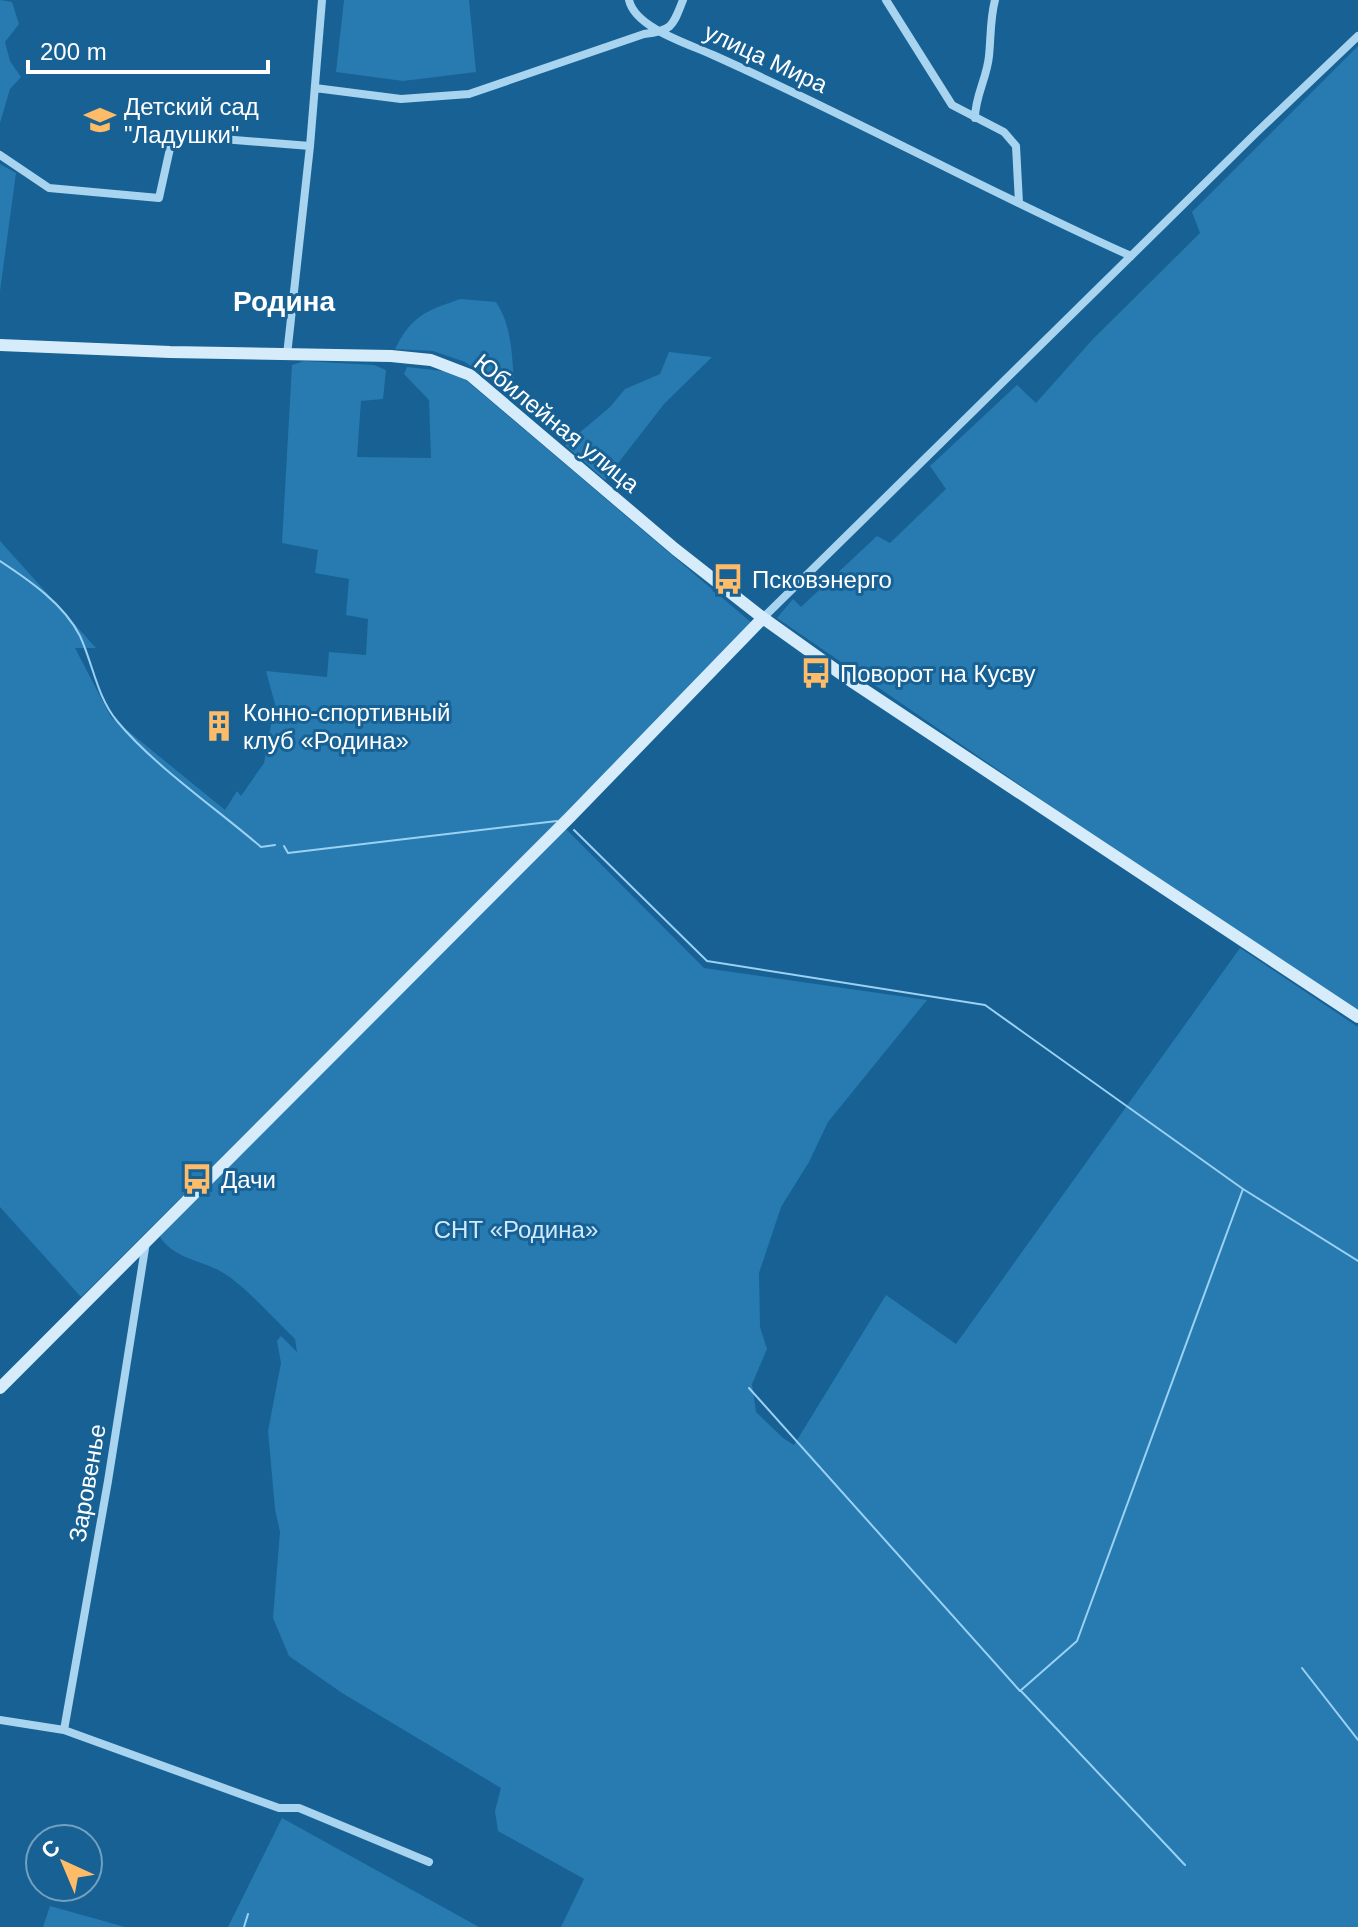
<svg xmlns="http://www.w3.org/2000/svg" width="1358" height="1927" font-family="Helvetica,sans-serif">
<style>
.green{fill:#277bb1}
.lines{fill:none;stroke-linecap:round;stroke-linejoin:round}
.stream{stroke:#9bd1f3;stroke-width:2}
.street{stroke:#a8d4f0;stroke-width:8}
.secondary{stroke:#d6ecfb;stroke-width:12}
.labels{text-anchor:middle;dominant-baseline:central;stroke-width:6;stroke-linejoin:round;paint-order:stroke}
.street-label{font-size:24px;fill:#fff;stroke:#176194}
.poi-label{font-size:24px;fill:#fff;stroke:#176194;text-anchor:start}
.park-label{font-size:24px;fill:#cfeafc;stroke:#176194}
.quarter-label{font-size:28px;font-weight:bold;fill:#fff;stroke:#176194}
</style>
<rect width="100%" height="100%" fill="#176194"/>
<path class="green" d="M0,0l12,2 7,22 -14,18 5,19 11,16 -11,12 -10,34z
M344,0h125l7,72 -73,9 -67,-9z
M1358,46v965l-300,-200 -281,-193 16,-19 8,8 76,-71 13,7 56,-54 -16,-23 87,-81 19,18 57,-64 107,-106 -8,-21z
M0,164l16,9 -16,118z
M460,299l36,3c19,29 15,63 20,96l-51,-36 -32,-11 -38,-2c17,-34 31,-38 65,-50z
M669,352l43,5 -48,47 -59,76 -40,-35 45,-38 15,-18 35,-15z
M304,361l70,4 12,5 -3,29 -22,2 -4,56 74,1 -2,-58 -25,-26 3,-7 45,5 15,9 286,243 -88,87 -85,89 -499,497 -81,-90v-666l96,107h-21l36,69 114,93 12,-19 4,5 23,-33 11,-59 -9,-33 61,6 2,-25 37,3 2,-36 -22,-4 3,-36 -34,-6 3,-23 -36,-7 10,-178z
M565,828l139,140 223,32 -99,122 -19,40 -28,45 -22,66 1,54 7,22 -15,35 4,28 27,26 11,7 92,-150 70,49 284,-396 118,79v900h-797l23,-48 -86,-48 -3,-20 6,-23 -159,-95 -53,-37 -16,-38 7,-86 -5,-23 -7,-78 13,-68 -4,-22 4,-5 16,16 -2,-13c-19,-18 -49,-52 -70,-65 -21,-14 -50,-14 -65,-37l4,-6z
M282,1818l197,109h-251z
M50,1906l75,21h-82z"/>
<g class="lines">
<path class="stream" d="M0,561c29,19 64,43 80,75 13,28 17,61 37,85 36,44 100,88 144,126l14,-2
M574,830l133,131 278,44 258,184 115,72
M284,846l4,7 269,-32
M749,1388l271,303 57,-50 166,-452
M1302,1668l56,72
M1021,1691l164,174
M244,1927l4,-13"/>
<path class="street" d="M629,0c6,28 60,44 84,55 141,63 277,138 418,201
M886,0l66,105 52,27 12,14 3,57
M315,88l86,11 68,-5 175,-60c29,-3 29,-9 39,-34
M975,118c0,-22 12,-40 14,-62 2,-19 1,-37 6,-56
M0,155l49,33 110,10 14,-63 137,11
M287,355l23,-209 12,-146
M763,618l493,-485 102,-97
M0,1720l64,10 215,78h20l130,54
M64,1730l44,-249 38,-239"/>
<path class="secondary" d="M0,345l170,7 221,4 40,4 39,15 205,174 88,69 91,65 504,334
M0,1388l570,-571 193,-199"/>
</g>
<defs>
<symbol id="school-bare" viewBox="-9 -9 18 18"><path d="M0-5L7-2L0 1L-7-2ZM-4 1L0 2.5L4 1V4Q0 6-4 4Z" fill="#ffbc68" stroke="#176194" stroke-width="2.5" paint-order="stroke"/></symbol>
<symbol id="bus-bare" viewBox="-9 -9 18 18"><path d="M-5-6H5V4H4V6H2V4H-2V6H-4V4H-5ZM-3.5-4V0h7V-4ZM-3.5 1.2v1.5H-2V1.2ZM2 1.2v1.5H3.5V1.2Z" fill="#ffbc68" stroke="#176194" stroke-width="2.5" paint-order="stroke"/></symbol>
<symbol id="building-bare" viewBox="-9 -9 18 18"><path d="M-4-6H4V6H1V3H-1V6H-4ZM-2.5-4.3h1.7v1.8h-1.7ZM.8-4.3h1.7v1.8H.8ZM-2.5-1h1.7V.8h-1.7ZM.8-1h1.7V.8H.8Z" fill="#ffbc68" stroke="#176194" stroke-width="2.5" paint-order="stroke"/></symbol>
</defs>
<g fill-rule="evenodd">
<use href="#school-bare" x="78" y="98" width="44" height="44"/>
<use href="#bus-bare" x="706" y="557" width="44" height="44"/>
<use href="#bus-bare" x="794" y="651" width="44" height="44"/>
<use href="#building-bare" x="197" y="704" width="44" height="44"/>
<use href="#bus-bare" x="175" y="1157" width="44" height="44"/>
</g>
<g class="labels">
<g class="street-label">
<text transform="translate(766 58) rotate(25)">улица Мира</text>
<text transform="translate(557 423) rotate(39)">Юбилейная улица</text>
<text transform="translate(87 1483) rotate(-80)">Заровенье</text>
</g>
<g class="poi-label">
<text x="124" y="106">Детский сад<tspan x="124" dy="28">"Ладушки"</tspan></text>
<text x="752" y="579">Псковэнерго</text>
<text x="840" y="673">Поворот на Кусву</text>
<text x="243" y="712">Конно-спортивный<tspan x="243" dy="28">клуб «Родина»</tspan></text>
<text x="221" y="1179">Дачи</text>
</g>
<g class="park-label">
<text x="516" y="1229">СНТ «Родина»</text>
</g>
<g class="quarter-label">
<text x="284" y="301">Родина</text>
</g>
</g>
<g transform="translate(64 1863) rotate(316)"><circle r="38" fill="#176194" stroke="#74a0bf" stroke-width="2"/>
<path d="M0-6L14 30L0 20L-14 30Z" fill="#ffbc68"/>
<text y="-12" font-size="22" font-weight="bold" text-anchor="middle" fill="#ffffff">С</text>
</g>
<path d="M28 60v12h240v-12" fill="none" stroke="#ffffff" stroke-width="4"/>
<text x="40" y="60" font-size="24" fill="#ffffff" stroke="#176194" stroke-width="6" paint-order="stroke">200 m</text>
</svg>
